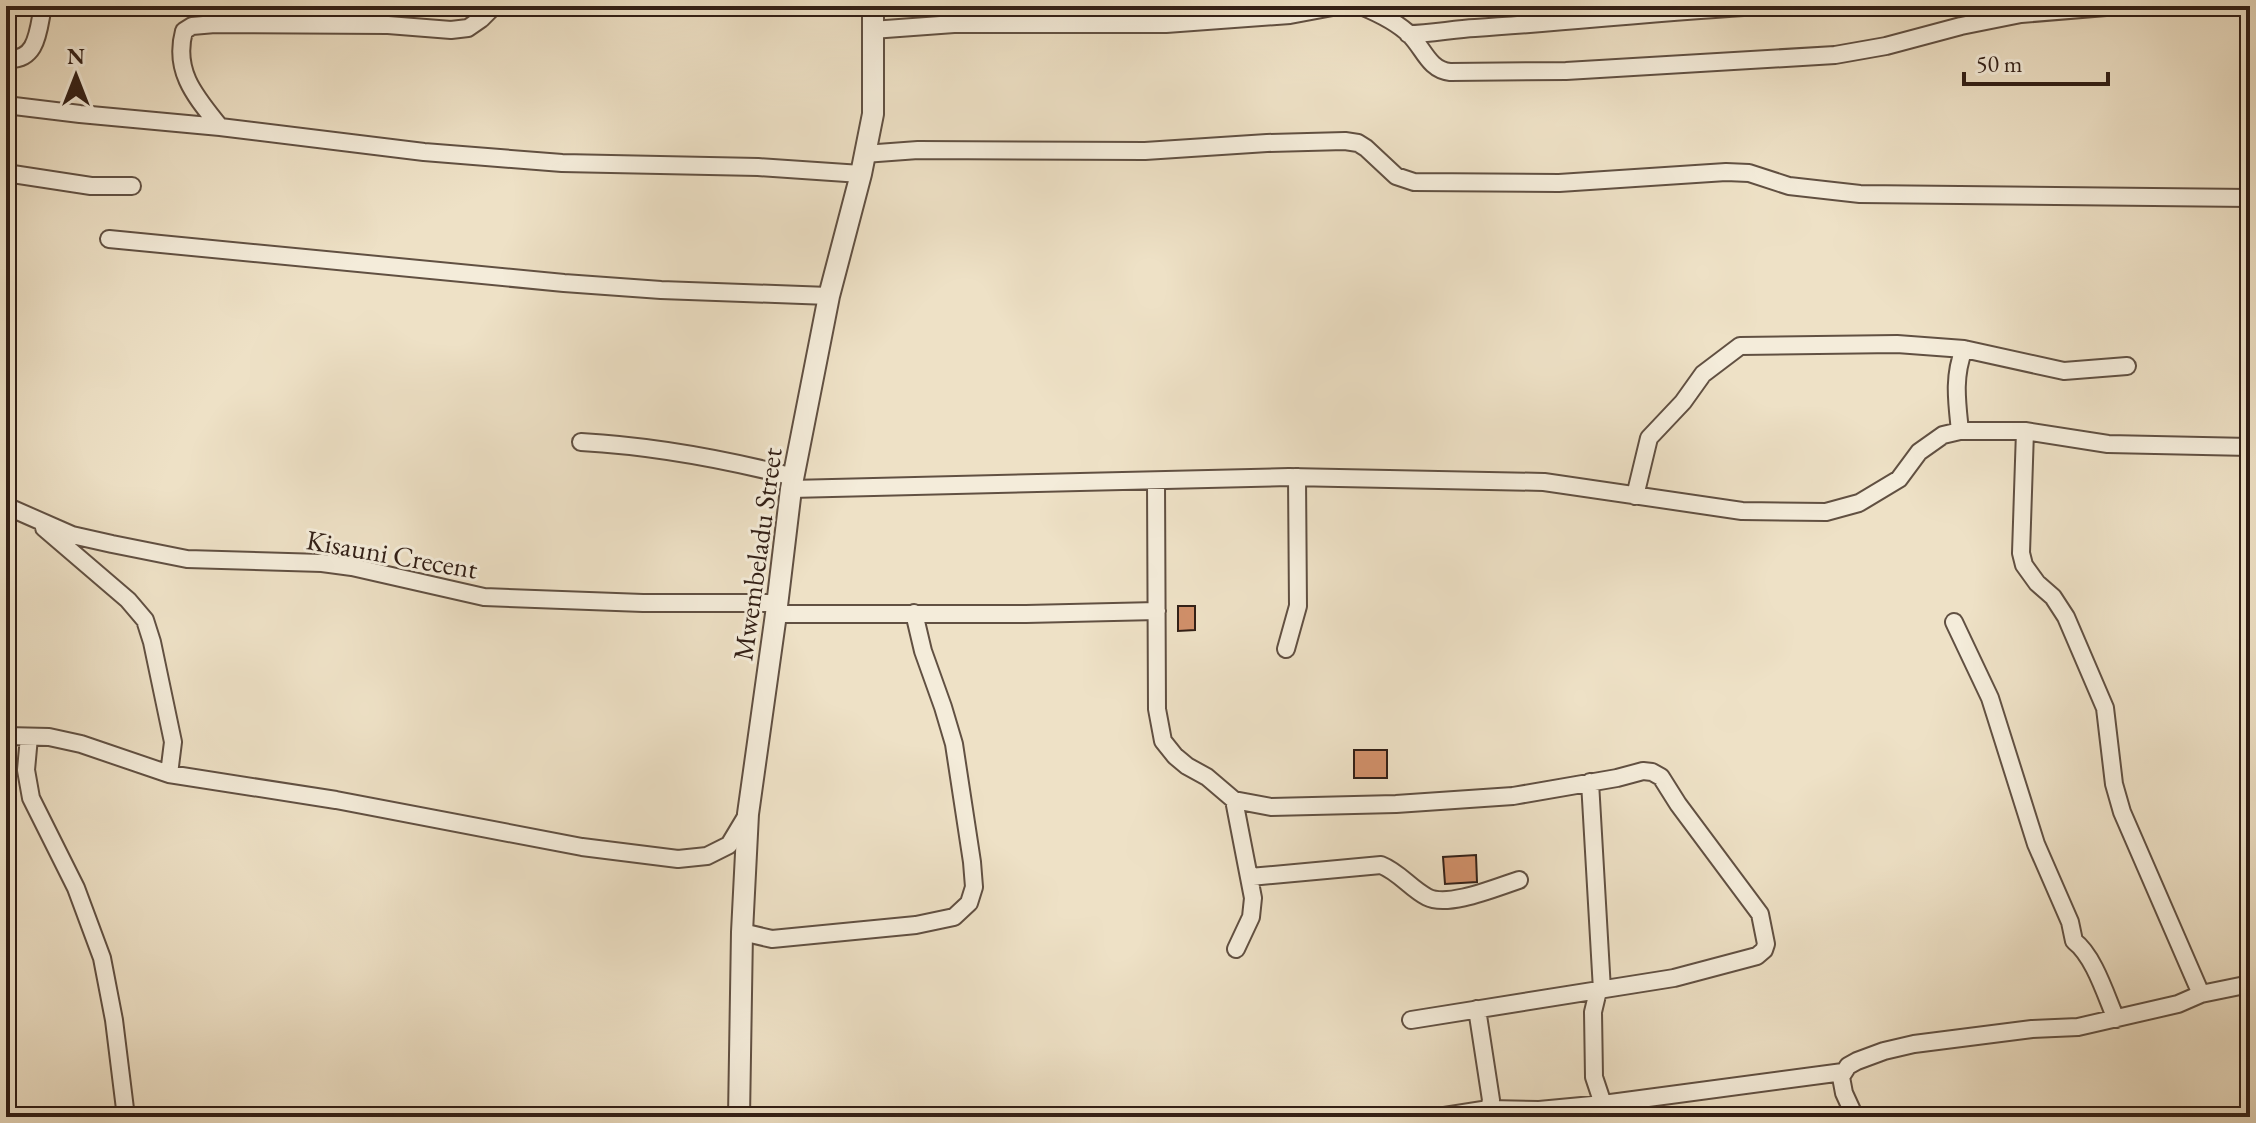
<svg xmlns="http://www.w3.org/2000/svg" width="2256" height="1123" font-family="'EB Garamond',serif">
<style>
.building{fill:#d1906a;stroke:#321f16;stroke-width:2}
.lines{fill:none;stroke-linecap:round;stroke-linejoin:round}
.minor-casing{stroke:#615042;stroke-width:20}
.tertiary-casing{stroke:#615042;stroke-width:24}
.minor{stroke:#f4ecda;stroke-width:16}
.tertiary{stroke:#f4ecda;stroke-width:20}
.labels{text-anchor:middle;dominant-baseline:central;stroke-width:6;stroke-linejoin:round;paint-order:stroke}
.street-label{font-size:28px;fill:#321f16;stroke:#f4ecda}
</style>
<rect width="100%" height="100%" fill="#eee1c6"/>
<filter id="stains"><feTurbulence type="fractalNoise" baseFrequency=".0025" numOctaves="4"/><feColorMatrix values="0 0 0 0 .2 0 0 0 0 .09 0 0 0 0 .02 0 0 0 .5 -.17"/></filter>
<radialGradient id="worn" r=".72"><stop offset=".6" stop-color="#630" stop-opacity="0"/><stop offset="1" stop-color="#630" stop-opacity=".3"/></radialGradient>
<path class="building" d="M1178,606h17v24l-17,1z
M1354,750h33v28h-33z
M1476,855l1,27 -32,2 -2,-27z"/>
<g class="lines">
<defs>
<path id="minor" d="M1361,6c17,7 36,16 49,29 14,14 19,35 40,37l116,-1 269,-16 51,-9 75,-20 60,-12 97,-8
M872,30l82,-6h212l124,-9 48,-9
M1408,34c23,0 45,-5 67,-6 96,-6 191,-17 286,-22
M6,59c32,3 32,-29 37,-53
M6,105l74,9 140,13 204,25 138,11 196,4 103,7
M220,127c-24,-30 -47,-55 -36,-96l8,-5 23,-2 173,1 63,5 17,-2 13,-9 13,-13
M864,154l54,-4 227,1 122,-8 78,-2 13,2 8,5 30,28 18,6 145,1 167,-11 23,1 40,13 71,8 390,4
M6,173l85,13h41
M109,239l455,44 97,7 168,6
M1960,431c-3,-29 -7,-54 4,-82
M2025,431l-4,122 3,12 13,18 16,14 13,20 39,91 9,76 8,28 79,182
M581,442c72,4 143,17 213,35
M1156,481l1,228 6,32 12,15 12,10 20,11 27,23 37,7 125,-3 117,-8 104,-18 26,-7 9,1 9,5 17,27 82,110 6,30 -2,6 -7,6 -83,22 -263,42
M791,489l498,-12 255,5 198,29 84,1 33,-9 40,-24 20,-27 24,-17 17,-4h65l83,13 142,3
M1635,496l14,-58 34,-36 20,-28 37,-28 157,-2 67,5 100,22 63,-5
M6,506l66,29 40,9 75,15 135,4 30,4 132,30 159,6h134
M44,528l84,72 17,20 7,22 21,100 -4,32
M776,614h250l131,-3
M1954,622l36,76 46,146 34,78 4,19c20,15 32,55 42,78
M1286,649l12,-43 -1,-129
M6,736l43,1 32,7 88,30 167,26 246,47 96,12 29,-3 22,-11 18,-30
M29,737l-3,33 5,28 45,90 26,70 12,62 12,97
M1590,782l12,208
M1234,800l19,98 -2,19 -15,32
M1250,877l131,-12c18,7 29,23 46,32 21,11 70,-10 92,-17
M742,932l30,7 144,-14 38,-8 15,-14 5,-16 -2,-25 -18,-118 -11,-37 -20,-56 -9,-38
M1598,991l-5,21 1,65 9,27
M1489,1109l50,1 64,-6 240,-32
M1438,1117l51,-8 2,-9 -14,-91
M1855,1117l-11,-24 -3,-16 7,-11 9,-5 27,-10 30,-7 118,-15 46,-2 100,-23 23,-10 49,-10"/>
<path id="tertiary" d="M739,1117l3,-185 6,-118 28,-200 15,-125 38,-193 32,-122 12,-60v-108"/>
</defs>
<use href="#minor" class="minor-casing"/>
<use href="#tertiary" class="tertiary-casing"/>
<use href="#minor" class="minor"/>
<use href="#tertiary" class="tertiary"/>
</g>
<g class="labels">
<g class="street-label">
<text transform="translate(392 554) rotate(10)">Kisauni Crecent</text>
<text transform="translate(757 554) rotate(-82)">Mwembeladu Street</text>
</g>
</g>
<rect width="2256" height="1123" fill="none" stroke="#eee1c6" stroke-width="32"/>
<rect x="8" y="8" width="2240" height="1107" fill="none" stroke="#321f16" stroke-width="4"/>
<rect x="16" y="16" width="2224" height="1091" fill="none" stroke="#321f16" stroke-width="2"/>
<g transform="translate(76 76)" stroke="#f4ecda" stroke-width="6" paint-order="stroke">
<path d="M0-6L14 30L0 20L-14 30Z" fill="#321f16"/>
<text y="-12" font-size="22" font-weight="bold" text-anchor="middle" fill="#321f16">N</text>
</g>
<path d="M1964 72v12h144v-12" fill="none" stroke="#321f16" stroke-width="4"/>
<text x="1976" y="72" font-size="24" fill="#321f16" stroke="#f4ecda" stroke-width="6" paint-order="stroke">50 m</text>
<rect width="100%" height="100%" filter="url(#stains)"/>
<rect width="100%" height="100%" fill="url(#worn)"/>
</svg>
